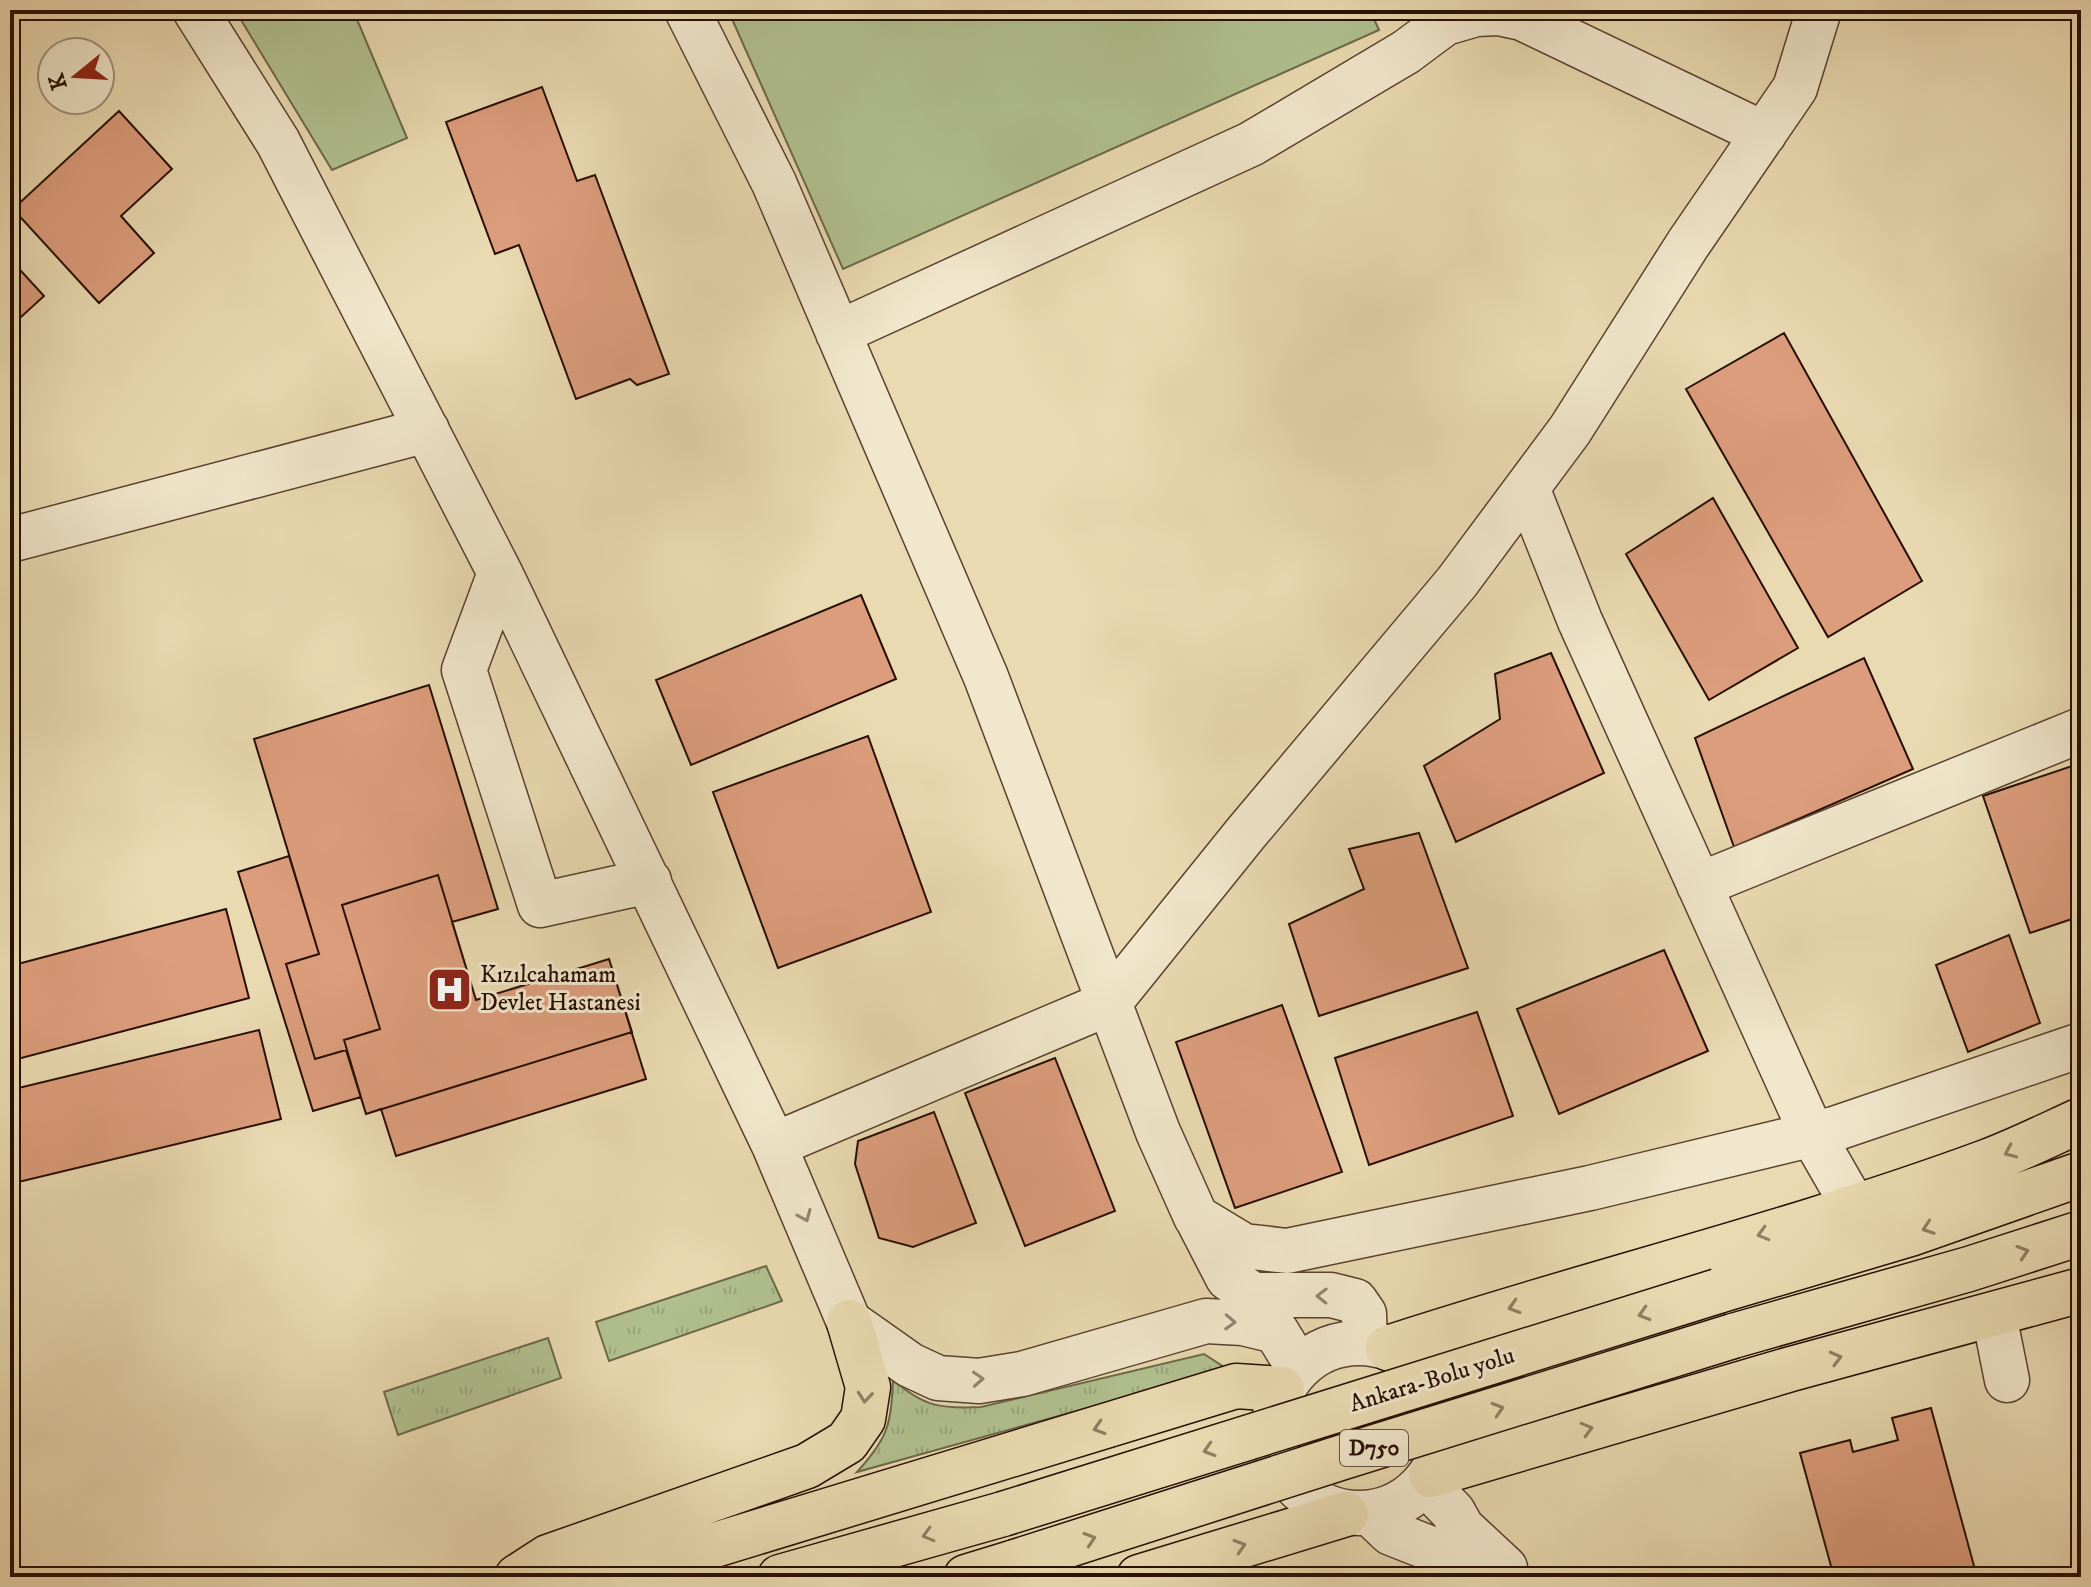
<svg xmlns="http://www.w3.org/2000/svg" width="2091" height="1587" font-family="'IM FELL DW Pica',serif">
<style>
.grass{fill:url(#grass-tufts);stroke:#6c684a;stroke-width:2}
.green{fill:#b1c190;stroke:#6c684a;stroke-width:2}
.building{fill:#dc9d7c;stroke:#270e04;stroke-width:2}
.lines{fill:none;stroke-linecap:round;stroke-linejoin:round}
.minor-casing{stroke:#58412f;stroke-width:47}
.highway-casing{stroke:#270e04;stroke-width:47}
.minor{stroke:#f1e7cc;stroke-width:44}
.highway{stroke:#eadab1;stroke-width:44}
.highway-bridge-casing{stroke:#270e04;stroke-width:47;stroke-linecap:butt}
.highway-bridge{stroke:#eadab1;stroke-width:44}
.oneway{stroke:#927e63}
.oneway2{stroke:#968572}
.labels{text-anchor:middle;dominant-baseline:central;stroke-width:6;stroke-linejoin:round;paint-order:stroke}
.shield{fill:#f1e7cc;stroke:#644f40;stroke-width:2}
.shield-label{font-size:22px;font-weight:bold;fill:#270e04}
.poi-label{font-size:24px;fill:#270e04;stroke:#f1e7cc;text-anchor:start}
.street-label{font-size:24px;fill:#270e04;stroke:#f1e7cc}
</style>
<defs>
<pattern id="grass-tufts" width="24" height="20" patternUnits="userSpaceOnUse" patternTransform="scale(2)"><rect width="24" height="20" fill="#b1c190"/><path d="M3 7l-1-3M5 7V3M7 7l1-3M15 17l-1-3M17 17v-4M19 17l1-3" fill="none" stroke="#98a57b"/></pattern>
</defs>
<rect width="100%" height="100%" fill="#eadab1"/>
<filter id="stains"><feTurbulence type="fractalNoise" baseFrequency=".0025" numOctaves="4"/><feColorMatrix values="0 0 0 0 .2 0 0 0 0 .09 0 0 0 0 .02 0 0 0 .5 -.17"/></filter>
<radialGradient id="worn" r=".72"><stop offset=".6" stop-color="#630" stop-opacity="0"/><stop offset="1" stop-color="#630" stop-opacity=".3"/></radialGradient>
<path class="grass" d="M766,1266l16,35 -173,60 -13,-39z
M548,1338l13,40 -163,57 -14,-43z
M1204,1354l23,15 -370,103c31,-34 34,-47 36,-92 32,27 47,29 88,27z"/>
<path class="green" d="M235,10h118l54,128 -75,32z
M728,10h642l9,20 -536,239z"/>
<path class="building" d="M542,87l35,94 18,-6 74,199 -32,11 -7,-6 -54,20 -57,-154 -24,9 -49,-132z
M119,111l53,58 -51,47 33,37 -55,50 -86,-94z
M10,259l34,37 -34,31z
M1784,333l138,248 -94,56 -142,-248z
M1713,498l85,150 -89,52 -83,-146z
M861,595l35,84 -205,86 -35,-85z
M1551,653l53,120 -148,69 -32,-76 76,-47 -5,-45z
M1864,658l49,111 -179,78 -39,-109z
M429,685l69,224 -46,13 24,78 133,-41 37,120 -250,77 -15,-47 -15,5 -20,-64 -31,9 -29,-95 33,-10 -65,-215z
M868,736l63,176 -153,56 -65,-176z
M2081,763v153l-51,17 -47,-137z
M1419,833l49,135 -149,48 -30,-92 75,-35 -15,-40z
M289,856l30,98 -33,10 29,95 31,-9 15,47 -48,14 -75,-239z
M438,875l38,125 133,-41 23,73 -266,82 -22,-74 36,-11 -38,-124z
M226,909l23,89 -239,63v-95z
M2009,935l31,88 -72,29 -32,-87z
M1664,950l44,101 -149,63 -42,-105z
M1282,1005l60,167 -107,36 -59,-166z
M1477,1012l36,104 -144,49 -34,-107z
M259,1030l22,89 -271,65v-94z
M1055,1058l60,153 -90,35 -60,-153z
M934,1112l42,111 -63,24 -34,-9 -24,-74 3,-23z
M1931,1408l46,169h-143l-34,-124 50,-13 3,12 45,-12 -6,-22z"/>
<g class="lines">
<defs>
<path id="minor" d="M195,10l83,132 222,431 274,572 75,177 61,43 28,13 41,3 43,-7 184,-53 37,2 33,8 22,36
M687,10l87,173 212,494 172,455 38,85 48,29 43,5 303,-63 244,-59 247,-84
M838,333l413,-189 155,-92 39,-29 31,-9 23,-1 23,5 242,116
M1527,488l53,133 232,513 42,73
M10,540l417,-110
M500,573l-36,97 76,235 109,-24
M1699,885l382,-155
M774,1145l335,-142 137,-170 211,-251 113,-152 118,-186 107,-156 24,-78
M1197,1218l31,60 25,17h78l24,6 9,13 1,29
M1994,1315l13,65
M1274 1428a85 85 0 1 1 170 0a85 85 0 1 1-170 0Z
M1425,1483l28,29 9,16 43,40
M1371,1514l20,19 112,44
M567,1577l18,-16 40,-13"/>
<path id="highway" d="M1718,1291l192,-57 171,-60
M1733,1336l236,-67 112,-36
M1388,1348c198,-65 403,-114 598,-186 32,-12 64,-28 95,-42
M1431,1475l360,-106 290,-79
M517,1577l31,-20 259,-91 40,-24 16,-23 5,-32 -19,-65
M610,1577l626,-191 46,3
M780,1577l223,-63
M966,1577l49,-15
M1139,1577l207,-63"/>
</defs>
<use href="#minor" class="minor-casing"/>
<use href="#highway" class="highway-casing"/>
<use href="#minor" class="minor"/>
<use href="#highway" class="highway"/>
<defs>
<path id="highway-bridge" d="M1003,1514l715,-223
M1015,1562l328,-105 390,-121"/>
</defs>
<use href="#highway-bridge" class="highway-bridge-casing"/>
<use href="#highway-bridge" class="highway-bridge"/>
</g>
<defs><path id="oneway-chevron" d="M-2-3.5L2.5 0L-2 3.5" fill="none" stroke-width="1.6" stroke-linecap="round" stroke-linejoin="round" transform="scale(2)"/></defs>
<g class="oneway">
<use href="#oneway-chevron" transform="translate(2010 1152) rotate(156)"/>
<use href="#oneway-chevron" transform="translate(1928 1228) rotate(161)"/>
<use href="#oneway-chevron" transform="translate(1763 1234) rotate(164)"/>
<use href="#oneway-chevron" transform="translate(2023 1252) rotate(-18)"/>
<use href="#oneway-chevron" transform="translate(1514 1307) rotate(163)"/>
<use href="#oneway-chevron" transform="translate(1644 1314) rotate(163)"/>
<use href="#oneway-chevron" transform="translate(1836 1358) rotate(-15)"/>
<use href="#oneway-chevron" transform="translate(865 1397) rotate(95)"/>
<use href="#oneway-chevron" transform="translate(1498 1409) rotate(-17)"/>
<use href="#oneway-chevron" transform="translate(1099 1428) rotate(163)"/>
<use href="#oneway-chevron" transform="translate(1587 1429) rotate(-16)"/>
<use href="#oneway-chevron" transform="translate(1209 1450) rotate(163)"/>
<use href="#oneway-chevron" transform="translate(928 1535) rotate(164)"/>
<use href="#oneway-chevron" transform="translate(1090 1539) rotate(-18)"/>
<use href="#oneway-chevron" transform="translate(1240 1546) rotate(-17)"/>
</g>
<g class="oneway2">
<use href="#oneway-chevron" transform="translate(805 1216) rotate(67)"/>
<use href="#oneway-chevron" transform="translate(1322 1296) rotate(-179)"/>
<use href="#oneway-chevron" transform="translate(1230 1322) rotate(2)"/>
<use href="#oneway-chevron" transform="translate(978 1379) rotate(-3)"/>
</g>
<defs>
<symbol id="hospital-square" viewBox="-11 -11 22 22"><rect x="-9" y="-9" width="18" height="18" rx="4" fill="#8f2418" stroke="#f1e7cc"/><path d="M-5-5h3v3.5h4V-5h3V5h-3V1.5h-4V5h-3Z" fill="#fff"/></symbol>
</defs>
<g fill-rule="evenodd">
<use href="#hospital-square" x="424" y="964" width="51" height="51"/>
</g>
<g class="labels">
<rect class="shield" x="1340" y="1430" width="68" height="36" rx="6"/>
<g class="shield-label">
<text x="1374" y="1448">D750</text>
</g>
<g class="poi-label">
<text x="480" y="975">Kızılcahamam<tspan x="480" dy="28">Devlet Hastanesi</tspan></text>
</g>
<g class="street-label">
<text transform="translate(1432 1380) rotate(-17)">Ankara-Bolu yolu</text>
</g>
</g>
<rect width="2091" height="1587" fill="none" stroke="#eadab1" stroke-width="40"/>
<rect x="12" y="12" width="2067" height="1563" fill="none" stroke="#270e04" stroke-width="4"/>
<rect x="20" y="20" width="2051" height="1547" fill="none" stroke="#270e04" stroke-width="2"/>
<g transform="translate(76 76) rotate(252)"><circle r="38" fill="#f1e7cc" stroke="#a0907c" stroke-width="2"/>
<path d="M0-6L14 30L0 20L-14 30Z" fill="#8f2418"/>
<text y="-12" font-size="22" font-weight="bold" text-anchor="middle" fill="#270e04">K</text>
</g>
<rect width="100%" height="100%" filter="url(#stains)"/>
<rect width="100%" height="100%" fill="url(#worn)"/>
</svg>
